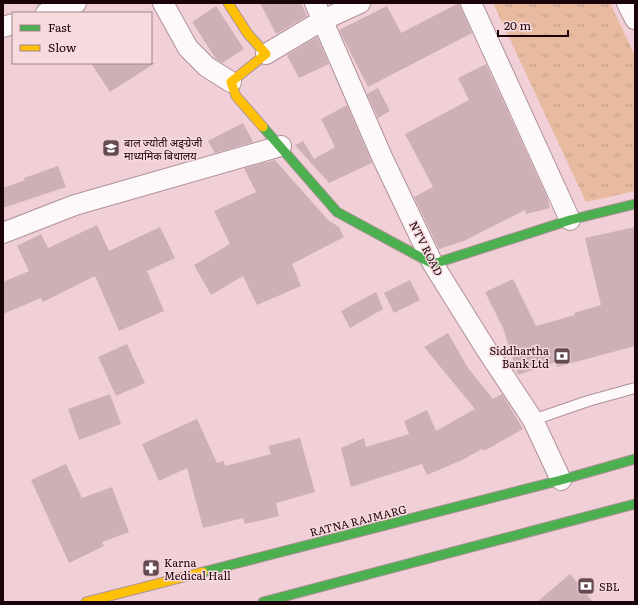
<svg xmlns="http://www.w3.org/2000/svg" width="638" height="605" font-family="Literata,'Noto Sans Devanagari',serif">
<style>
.park{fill:url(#park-tufts)}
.building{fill:#cdb0b6}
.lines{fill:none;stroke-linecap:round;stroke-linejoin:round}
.lane-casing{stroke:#ae9298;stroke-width:12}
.street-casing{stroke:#ae9298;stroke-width:22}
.fast-casing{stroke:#ae9298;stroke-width:11}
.slow-casing{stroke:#ae9298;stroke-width:11}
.lane{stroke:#fdf8f9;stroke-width:10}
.street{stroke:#fdf8f9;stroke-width:20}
.fast{stroke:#4caf50;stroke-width:9}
.slow{stroke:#ffc107;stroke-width:9}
.labels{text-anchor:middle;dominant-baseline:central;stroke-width:3;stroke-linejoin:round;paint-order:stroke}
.poi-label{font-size:11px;fill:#1a0409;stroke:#f8d9de;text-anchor:start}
.street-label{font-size:11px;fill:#1a0409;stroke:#f8d9de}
</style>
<defs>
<pattern id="park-tufts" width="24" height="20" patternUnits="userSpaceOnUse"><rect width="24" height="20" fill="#e8baa0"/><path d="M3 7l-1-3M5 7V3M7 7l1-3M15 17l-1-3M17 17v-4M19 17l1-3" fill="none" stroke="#c69e88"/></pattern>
</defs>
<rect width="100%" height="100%" fill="#f1cfd6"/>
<path class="park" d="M493,3h117l25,53v135l-49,11z"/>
<path class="building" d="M260,3h41l6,13 -31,18z
M459,3l13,30 -104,54 -29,-57 48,-24 14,27z
M216,6l28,43 -22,14 -6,-4 -24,-37z
M317,37l12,27 -30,14 -12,-23z
M91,63h64l-45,29z
M486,64l61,133 3,11 -24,6 -1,-4 -61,31 -25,8 -25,-52 19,-10 -28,-53 64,-34 -11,-22z
M378,88l12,23 -12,7 -11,-24z
M347,105l25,58 -43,20 -34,-38 8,-4 11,18 21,-12 -14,-28z
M243,123l10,19 -38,11 -7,-12z
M275,160l53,60 11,7 5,10 -52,27 9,22 -44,19 -14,-29 -32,19 -17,-30 36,-21 -16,-33 42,-19 -12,-24z
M58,166l8,21 -63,21v-20l22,-8 -1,-2z
M97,225l12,26 51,-24 15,31 -28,13 17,40 -45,20 -24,-55 -52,26 -2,-4 -38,16v-32l26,-11 -12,-25 24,-12 7,14z
M635,227v119l-78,21 -1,-5 -38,13 -15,-47 -18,-36 28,-13 23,47 39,-11 -1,-2 27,-8 -16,-67z
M410,280l10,20 -26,13 -10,-20z
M376,292l7,17 -33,19 -9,-17z
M448,333l20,35 25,31 9,-5 21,35 -39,22 -2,-2 -20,11 -35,15 -5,-11 -71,23 -10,-39 23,-10 2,9 43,-13 -5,-13 23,-11 9,21 39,-22 -51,-62z
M127,344l18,39 -29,13 -18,-39z
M110,394l11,30 -42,16 -11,-31z
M197,419l20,44 7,-2 1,5 46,-12 -3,-8 32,-8 15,54 -39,11 3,13 -34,8 -2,-6 -40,10 -16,-60 -28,13 -17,-37z
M66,464l16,34 30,-11 17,45 -27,10 2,4 -35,17 -38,-83z
M570,574l23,28h-56z"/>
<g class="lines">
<defs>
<path id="lane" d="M533,420l55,-19 47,-13"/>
<path id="street" d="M163,3l25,45 19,19 24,15
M315,3l67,154 51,107 53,85 47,71 28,60
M471,3l99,217
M627,3l8,16
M46,13l30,-10
M3,27l10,-3
M266,54l57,-34 37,-17
M3,233l72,-28 206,-59"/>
<path id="fast" d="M263,127l74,85 96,52 137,-44 65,-16
M203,572l358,-92 74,-21
M263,602l372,-98"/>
<path id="slow" d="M228,3l20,31 18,20 -35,28 5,14 27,31
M86,602l117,-30"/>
</defs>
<use href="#lane" class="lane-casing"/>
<use href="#street" class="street-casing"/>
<use href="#fast" class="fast-casing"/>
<use href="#slow" class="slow-casing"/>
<use href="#lane" class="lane"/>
<use href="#street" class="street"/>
<use href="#fast" class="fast"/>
<use href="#slow" class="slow"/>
</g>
<defs>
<symbol id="school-square" viewBox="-11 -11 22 22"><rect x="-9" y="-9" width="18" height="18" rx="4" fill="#654b51" stroke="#f8d9de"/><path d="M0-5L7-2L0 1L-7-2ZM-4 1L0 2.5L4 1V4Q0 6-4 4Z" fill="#fff"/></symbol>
<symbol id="bank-square" viewBox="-11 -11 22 22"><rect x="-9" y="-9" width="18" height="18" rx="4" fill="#654b51" stroke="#f8d9de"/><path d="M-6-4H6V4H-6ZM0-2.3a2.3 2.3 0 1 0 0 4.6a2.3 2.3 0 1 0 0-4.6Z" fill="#fff"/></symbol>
<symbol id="pharmacy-square" viewBox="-11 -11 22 22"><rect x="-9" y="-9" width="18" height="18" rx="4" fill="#654b51" stroke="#f8d9de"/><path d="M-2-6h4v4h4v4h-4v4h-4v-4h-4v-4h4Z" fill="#fff"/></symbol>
</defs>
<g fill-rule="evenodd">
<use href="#school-square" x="101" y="138" width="20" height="20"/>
<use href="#bank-square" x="552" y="346" width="20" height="20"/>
<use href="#pharmacy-square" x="141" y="558" width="20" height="20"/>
<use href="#bank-square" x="576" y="576" width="20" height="20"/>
</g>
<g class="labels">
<g class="poi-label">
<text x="124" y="142">बाल ज्योती अङ्ग्रेजी<tspan x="124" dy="13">माध्यमिक बिधालय</tspan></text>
<text x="549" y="350" text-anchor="end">Siddhartha<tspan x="549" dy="13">Bank Ltd</tspan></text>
<text x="164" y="562">Karna<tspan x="164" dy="13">Medical Hall</tspan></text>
<text x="599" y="586">SBL</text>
</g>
<g class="street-label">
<text transform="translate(427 248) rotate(63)">NTV ROAD</text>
<text transform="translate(358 520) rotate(-14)">RATNA RAJMARG</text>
</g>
</g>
<rect width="638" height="605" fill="none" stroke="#1a0409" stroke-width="8"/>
<rect x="12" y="12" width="140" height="52" fill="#f8d9de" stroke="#9f8489"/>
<rect x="20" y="25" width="20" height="6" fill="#4caf50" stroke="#9f8489"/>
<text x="48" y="32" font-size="12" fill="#1a0409">Fast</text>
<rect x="20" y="45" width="20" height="6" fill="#ffc107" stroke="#9f8489"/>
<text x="48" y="52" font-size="12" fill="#1a0409">Slow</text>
<path d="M498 30v6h70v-6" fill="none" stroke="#1a0409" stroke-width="2"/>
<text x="504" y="30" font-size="12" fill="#1a0409" stroke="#f8d9de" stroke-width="3" paint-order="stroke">20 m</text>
</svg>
